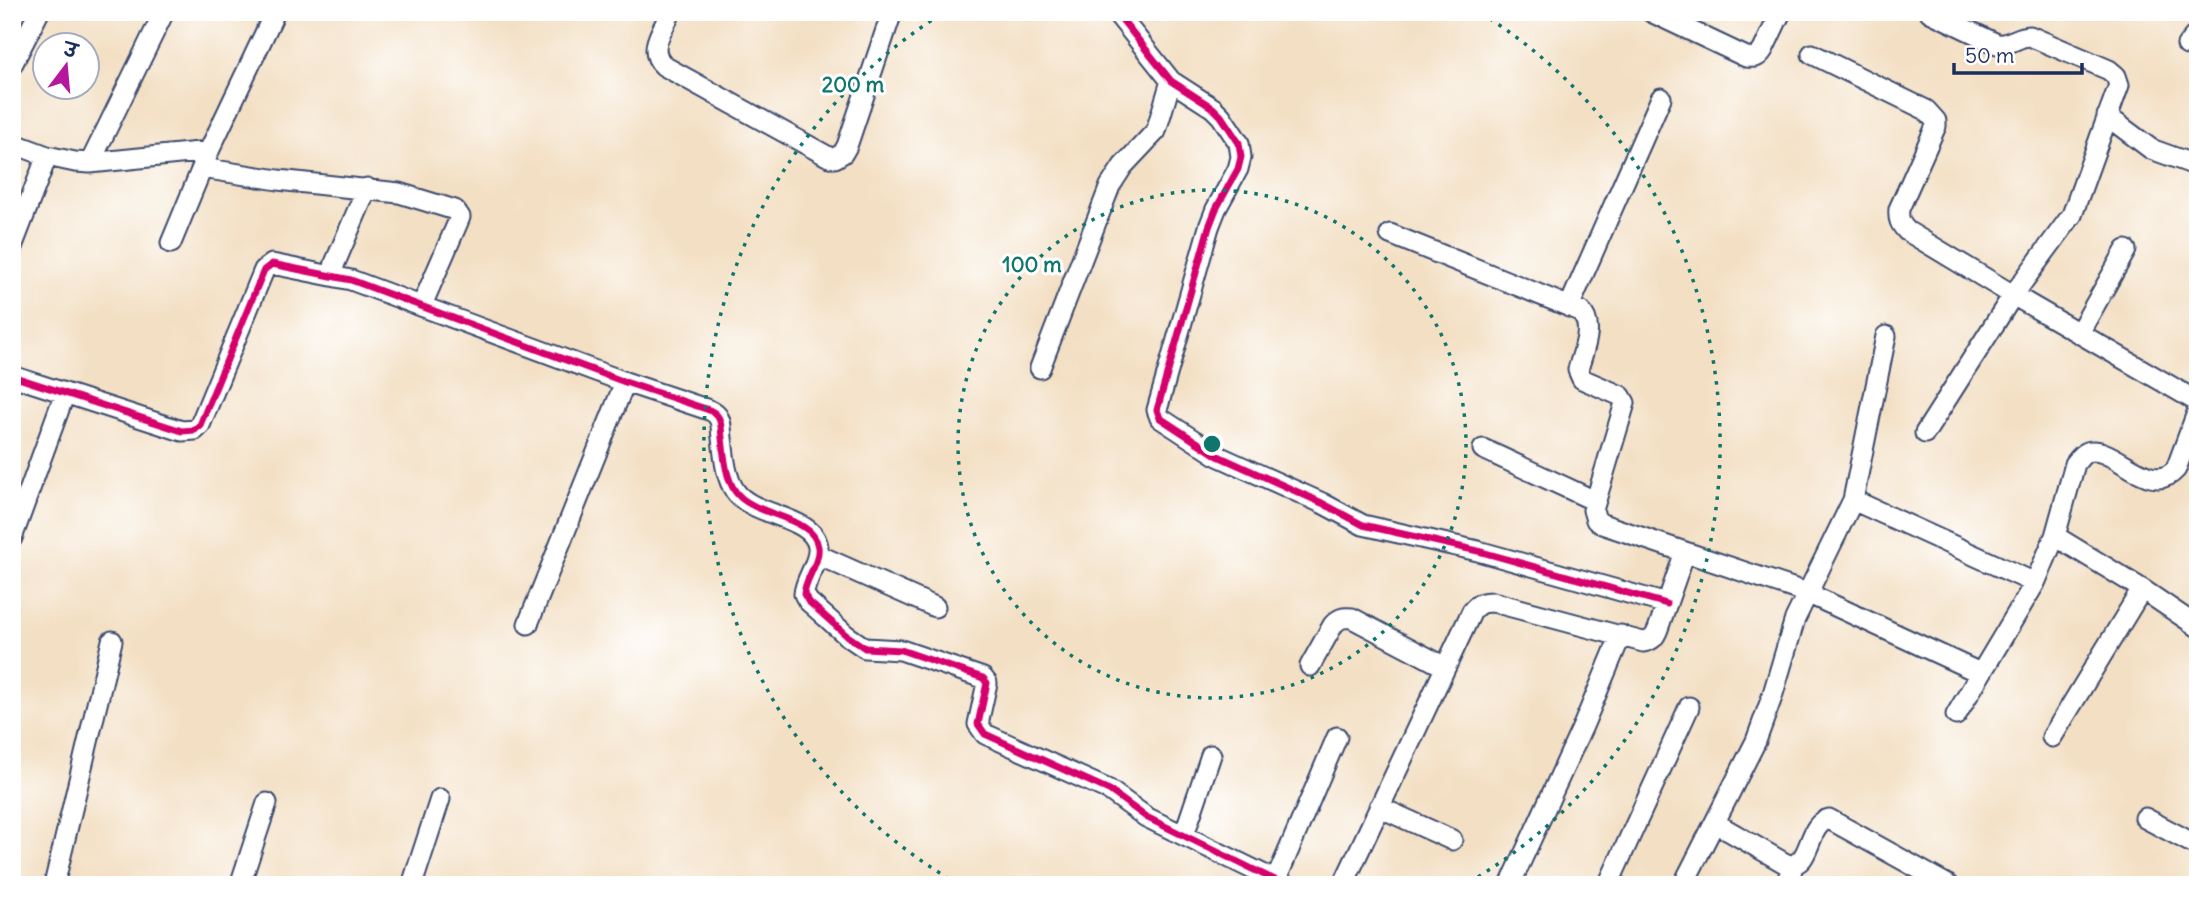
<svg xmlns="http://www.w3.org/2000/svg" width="2210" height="897" font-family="Delius,'Playpen Sans Deva',sans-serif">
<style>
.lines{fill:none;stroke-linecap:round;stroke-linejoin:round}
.street-casing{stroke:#3b496d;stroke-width:23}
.street{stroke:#fff;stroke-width:19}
.cycleway-casing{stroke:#fff;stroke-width:11}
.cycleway{stroke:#d6006c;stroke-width:7}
.ring{fill:none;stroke:#0f766e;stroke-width:3.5;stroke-dasharray:3.5 7}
.centre{fill:#0f766e;stroke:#fff;stroke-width:3.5}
.ring-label{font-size:21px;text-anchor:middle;font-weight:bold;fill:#0f766e;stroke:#fff;stroke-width:6;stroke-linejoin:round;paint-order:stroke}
</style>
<rect width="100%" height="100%" fill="#fff"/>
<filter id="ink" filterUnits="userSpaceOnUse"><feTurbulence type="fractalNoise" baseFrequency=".0143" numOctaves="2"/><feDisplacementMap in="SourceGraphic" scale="14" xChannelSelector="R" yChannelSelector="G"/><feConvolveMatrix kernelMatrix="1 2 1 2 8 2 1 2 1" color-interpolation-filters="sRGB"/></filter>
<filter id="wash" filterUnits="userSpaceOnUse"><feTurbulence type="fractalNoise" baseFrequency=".00686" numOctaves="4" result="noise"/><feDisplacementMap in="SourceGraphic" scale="28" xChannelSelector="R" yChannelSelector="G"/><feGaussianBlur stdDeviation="1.57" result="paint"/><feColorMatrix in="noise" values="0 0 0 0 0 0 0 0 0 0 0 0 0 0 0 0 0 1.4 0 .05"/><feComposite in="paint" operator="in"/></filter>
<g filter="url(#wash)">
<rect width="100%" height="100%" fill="#f3dfc3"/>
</g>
<g filter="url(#ink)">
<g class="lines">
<defs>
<path id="street" d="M671,12c-8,18 -25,38 -7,54l165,91 6,1 8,-5 4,-7 45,-134
M1116,12l55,69 42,27 8,8 18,27 2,14 -3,12 -22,40 -7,18 -52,183 3,8 58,38 104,47 41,22 115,26 189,53
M1651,12l95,45c9,1 12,1 17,-7l18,-38
M2187,45l11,-13
M1812,54l114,56 10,11v5l-37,83c-1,10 1,15 8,22l106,64 59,-80 47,-130 -3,-9 -7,-6 -79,-34c-13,0 -20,10 -33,8l-67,-32
M12,65l27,-53
M2107,116l44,33 47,17
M12,143l35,13
M90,163l74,-151
M202,168l76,12 121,13 56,17 5,7 -2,5 -36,83
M1390,234l190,77c16,14 2,42 -2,59l4,9 39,17 4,7 -32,107 3,10 6,4 83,28
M171,243l38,-92 66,-139
M12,247l35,-91 28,6 15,1 119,-12
M332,275l3,-12 32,-75
M1569,307l92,-209
M2079,333l47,-83
M1040,368l70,-182 13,-20 33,-35 15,-50
M12,376l170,55 13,-1 5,-5 64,-155 8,-6 79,16 274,102 84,28c4,2 7,3 9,7 4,5 3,14 4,21 2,16 3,38 13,53 17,26 79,24 83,56 2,16 -13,31 -14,47l4,7 38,34 19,13 36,2 82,28 4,5 -9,41 7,10 124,56 37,27 139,68
M1925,433l88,-138 185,107
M1483,449l112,52
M1853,500l182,83 20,-47 20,-72c3,-4 7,-10 12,-12 26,-9 63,47 89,17l22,-59
M2055,536l87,53 56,38
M12,538l53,-145
M818,555l117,52
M528,624l97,-242
M1310,666l23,-41c6,-7 10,-8 19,-7l93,49
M1956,715l79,-132
M2052,737l90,-148
M1379,807l73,33
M2145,818l53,28
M1715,823l73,42c25,1 18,-41 41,-46l119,66
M1184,835l27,-80
M1276,880l61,-143
M54,885l58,-244
M240,885l27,-82
M412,885l28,-86
M1343,885l129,-274c6,-8 11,-9 21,-9l150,40c9,-1 12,-5 15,-13l27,-77 122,41 173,80
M1510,885l73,-159 38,-91
M1608,885l81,-178
M1683,885l73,-144 16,-44 23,-78 58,-119 33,-164
M1785,885l9,-20"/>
</defs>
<use href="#street" class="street-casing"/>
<use href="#street" class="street"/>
<defs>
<path id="cycleway" d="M1116,12l55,69 42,27 8,8 18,27 2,14 -3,12 -22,40 -7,18 -52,183 3,8 58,38 104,47 41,22 115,26 189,53
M12,376l170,55 13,-1 5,-5 64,-155 8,-6 79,16 274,102 84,28c4,2 7,3 9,7 4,5 3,14 4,21 2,16 3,38 13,53 17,26 79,24 83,56 2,16 -13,31 -14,47l4,7 38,34 19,13 36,2 82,28 4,5 -9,41 7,10 124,56 37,27 139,68"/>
</defs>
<use href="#cycleway" class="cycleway-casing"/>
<use href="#cycleway" class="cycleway"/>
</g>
</g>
<g class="ring">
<circle cx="1212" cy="444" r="254"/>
<path d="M958 884A508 508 0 0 1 943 13M1481 13A508 508 0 0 1 1466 884"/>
</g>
<circle cx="1212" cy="444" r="10" class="centre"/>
<g class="ring-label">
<text x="853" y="92">200 m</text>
<text x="1032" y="272">100 m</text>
</g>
<rect width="2210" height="897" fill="none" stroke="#fff" stroke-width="42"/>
<g transform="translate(66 66) rotate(16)"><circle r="33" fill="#ffffff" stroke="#a4acbf" stroke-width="2"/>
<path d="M0-5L12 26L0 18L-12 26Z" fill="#b5179e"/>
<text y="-10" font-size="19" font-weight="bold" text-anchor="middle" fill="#1b2f5e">उ</text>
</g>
<path d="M1954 63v10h128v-10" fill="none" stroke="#1b2f5e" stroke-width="3.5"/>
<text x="1965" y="63" font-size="21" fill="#1b2f5e" stroke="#ffffff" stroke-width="5" paint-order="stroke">50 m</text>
</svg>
